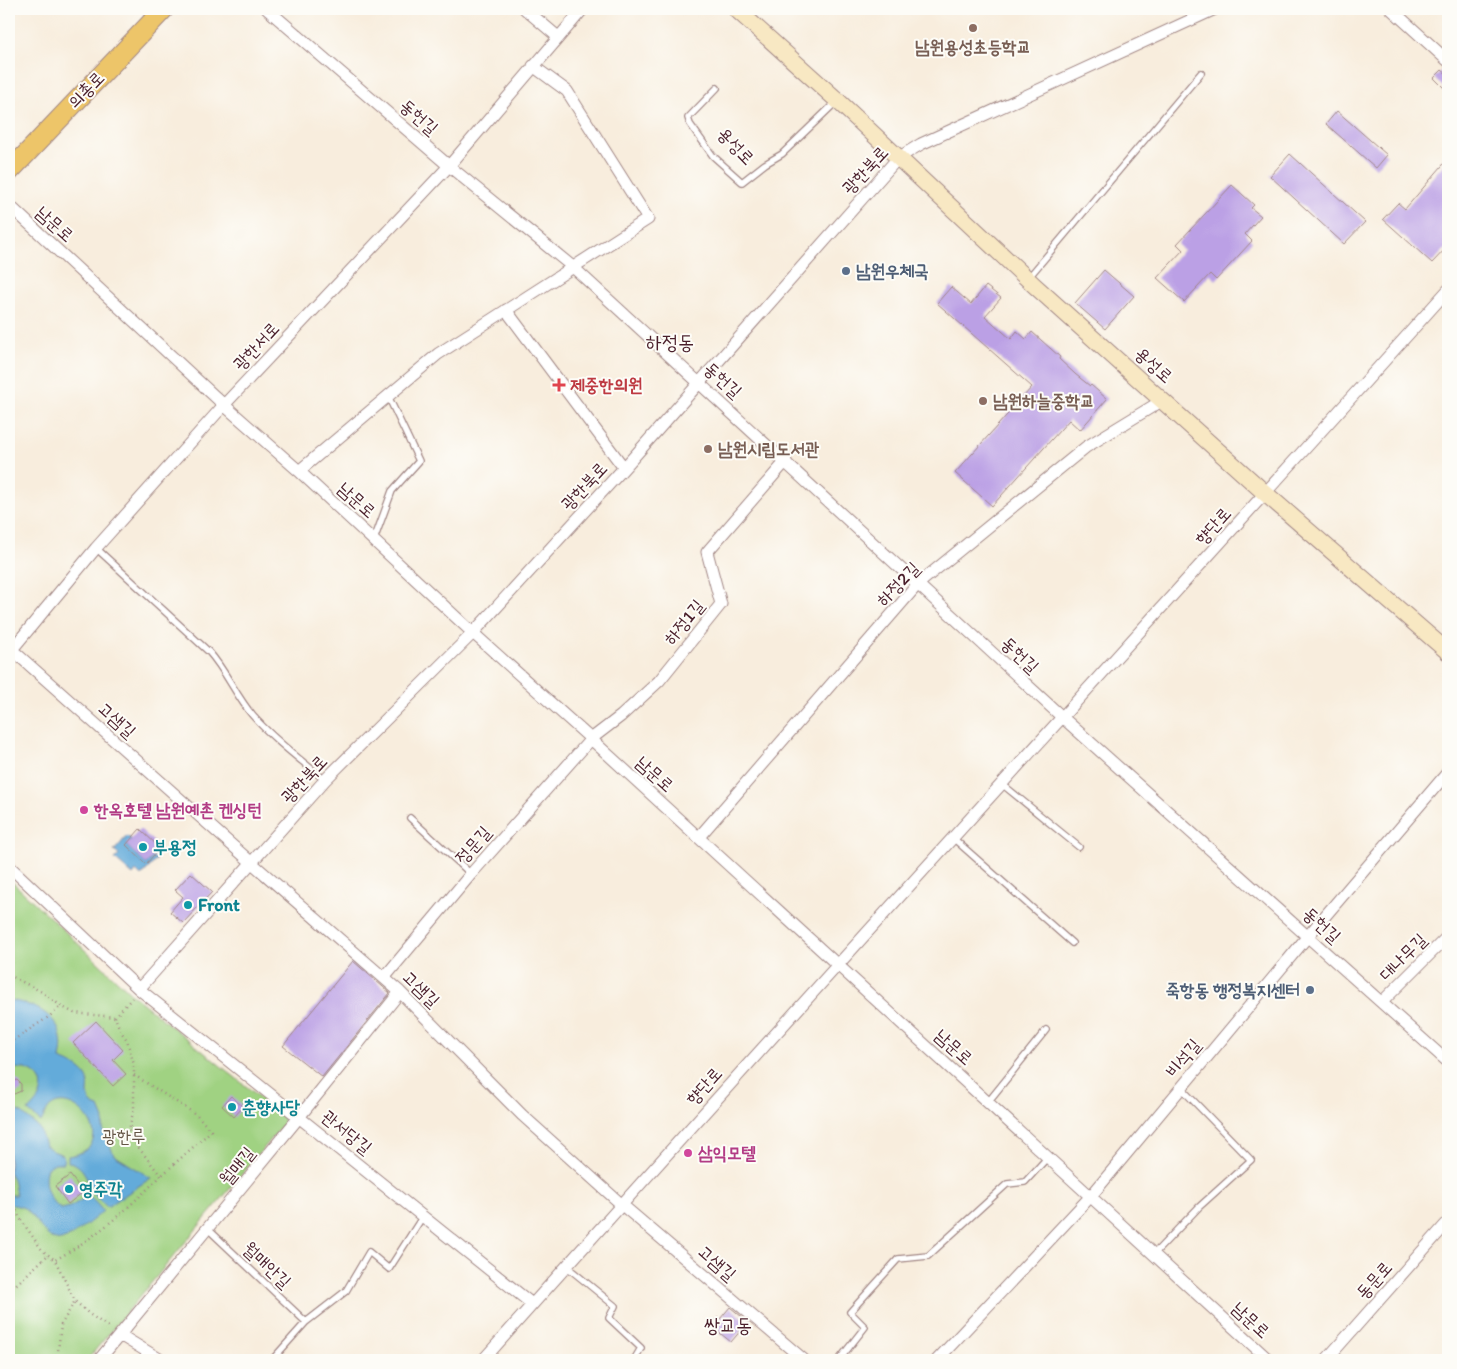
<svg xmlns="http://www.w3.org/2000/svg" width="1457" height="1369" font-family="Itim,'Poor Story',sans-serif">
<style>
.green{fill:#a0d282;stroke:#757856}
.water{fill:#63abda;stroke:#566582}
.building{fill:#bba0e5}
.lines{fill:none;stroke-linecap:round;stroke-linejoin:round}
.lane-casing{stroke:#a18684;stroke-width:8}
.street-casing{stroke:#a18684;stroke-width:13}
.secondary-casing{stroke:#a18684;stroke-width:18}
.primary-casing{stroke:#a18684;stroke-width:21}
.path{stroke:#a18684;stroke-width:2.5;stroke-dasharray:1 4;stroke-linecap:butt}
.lane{stroke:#fff;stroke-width:5.5}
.street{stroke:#fff;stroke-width:11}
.secondary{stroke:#f8e8c3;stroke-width:16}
.primary{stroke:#edc569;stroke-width:19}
.education-dot{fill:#8d6e63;stroke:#fdfcf7;stroke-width:2}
.service-dot{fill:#5c6f8a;stroke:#fdfcf7;stroke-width:2}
.health-dot{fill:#e0444e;stroke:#fdfcf7;stroke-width:2}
.hotel-dot{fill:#d1479c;stroke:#fdfcf7;stroke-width:2}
.culture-dot{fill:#0f9aa8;stroke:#fdfcf7;stroke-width:2}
.labels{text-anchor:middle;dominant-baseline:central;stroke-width:4;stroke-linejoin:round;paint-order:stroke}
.education-label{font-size:18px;font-weight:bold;fill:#785e54;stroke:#fdfcf7;text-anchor:start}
.street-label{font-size:18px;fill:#4a1f2b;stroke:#fdfcf7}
.service-label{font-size:18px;font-weight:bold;fill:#4e5e75;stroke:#fdfcf7;text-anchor:start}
.health-label{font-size:18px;font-weight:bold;fill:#be3a42;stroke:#fdfcf7;text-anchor:start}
.hotel-label{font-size:18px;font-weight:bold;fill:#b23c85;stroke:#fdfcf7;text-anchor:start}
.culture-label{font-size:18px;font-weight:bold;fill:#0d838f;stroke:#fdfcf7;text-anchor:start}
.park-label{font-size:18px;fill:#645545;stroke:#fdfcf7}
.quarter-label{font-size:20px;fill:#4a1f2b;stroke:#fdfcf7}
</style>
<rect width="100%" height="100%" fill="#fdfcf7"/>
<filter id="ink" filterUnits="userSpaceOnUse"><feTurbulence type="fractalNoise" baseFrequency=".02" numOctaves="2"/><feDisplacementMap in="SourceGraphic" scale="10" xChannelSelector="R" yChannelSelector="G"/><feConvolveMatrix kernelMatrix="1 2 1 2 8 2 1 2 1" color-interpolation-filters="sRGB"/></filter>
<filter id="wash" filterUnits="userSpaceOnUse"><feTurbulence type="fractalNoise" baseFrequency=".0096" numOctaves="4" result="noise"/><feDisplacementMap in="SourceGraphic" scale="20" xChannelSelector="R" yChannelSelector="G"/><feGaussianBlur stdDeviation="1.12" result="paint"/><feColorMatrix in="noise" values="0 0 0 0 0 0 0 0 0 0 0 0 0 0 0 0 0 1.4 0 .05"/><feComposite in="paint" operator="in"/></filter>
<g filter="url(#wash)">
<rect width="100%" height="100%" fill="#f8eddd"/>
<path class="green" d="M9,879l125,117 149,120 1,8 -197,236h-78z"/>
<path class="water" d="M127,836l4,3 -5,6 20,19 7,-7 4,2 -16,17 -5,-5 -3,4 -18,-16 4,-4 -5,-4z
M9,1000c32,5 60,21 51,59 9,3 22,9 27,18 5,11 -6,25 12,30l5,12 -1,10 11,26 37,23 -44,29c-4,-4 -11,-10 -14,-15 -6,-12 -9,-28 -25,-30v-6c57,-8 5,-72 -19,-48 -3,4 -6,10 -8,14l-13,-11c4,-5 10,-10 12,-16 8,-20 -15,-31 -31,-25z
M9,1108l13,5 17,15 6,17 8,6 10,4 1,8h-9l-8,5c-5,15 1,32 14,41l9,-2 19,-12 14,16c-9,8 -30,26 -42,29 -14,4 -26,-25 -37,-32 -4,-2 -11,-3 -15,-4v-9h7l-3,-16 -4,-7z"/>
<g id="blocks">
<path class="building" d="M1442,70l6,5v17l-14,-14z
M1337,111l50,44 -11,13 -50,-44z
M1290,154l75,68 -21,22 -74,-68z
M1448,159v87l-16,17 -49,-44 15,-16 7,6z
M1232,185l22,20 -3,3 10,8 -16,18 7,7 -36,39 -6,-6 -26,28 -27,-24 26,-28 -6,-6z
M1104,270l30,26 -29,33 -30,-26z
M986,286l15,12 -16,18 26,23 6,-8 9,8 6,-7 28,25 -1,2 16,15 15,12 1,-1 16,14 -27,31 -11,-10 -77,86 -37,-33 77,-86 -95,-84 14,-16 20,17z
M140,829l20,19 -14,16 -20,-19z
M191,873l21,19 -29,31 -13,-11 13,-15 -8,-7z
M353,961l37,32 -68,84 -39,-31z
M96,1021l27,29 -10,10 13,14 -13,12 -40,-43z
M17,1080l4,4v7l-7,3 -5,-4 1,-7z
M231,1096l12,11 -9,10 -12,-11z
M70,1175l13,17 -15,12 -13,-18z
M730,1307l18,15 -17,20 -20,-16 7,-9 2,2z"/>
</g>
</g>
<g filter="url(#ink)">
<use href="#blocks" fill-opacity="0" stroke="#a18684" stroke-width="1"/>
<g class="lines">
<defs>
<path id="lane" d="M717,88l-29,30 2,6 23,32 29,26 23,-18 17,-10 54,-52
M1029,277l172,-204
M374,540l18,-49 27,-30 -31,-65
M96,548l113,104c17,19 27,44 44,64 21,24 48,44 72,64
M1002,784l77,63
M410,818l61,56
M953,838l119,105
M988,1102l58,-72
M208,1229l98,93
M1154,1254l45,-47 52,-47 -70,-72
M566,1266l49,40 -6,12 32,30 -7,12
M272,1360l34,-38 40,-31 23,-39 20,17 34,-53
M839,1360l26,-33 -15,-15 48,-53 30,-3 79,-72 18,-2 23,-25"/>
<path id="street" d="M267,9l182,157 125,102 488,449 386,345
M525,9l33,28
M1391,9l57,52
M9,205l215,200 75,66 174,162 118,106 678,621
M506,310l118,158
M299,471l139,-117 210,-135 -81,-128 -34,-25
M9,647l243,216 148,129 122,123 99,89 183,156
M9,653l87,-105 128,-143 225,-239 134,-157
M699,837l219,-253 168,-137 77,-47
M9,866l130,123 186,-209 148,-147 151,-165 274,-310 23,-14 294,-135
M384,978l87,-104 120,-135 30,-23 38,-35 62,-77 -14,-52 79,-91
M139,989l393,315
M1382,1002l66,-66
M120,1335l41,25
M99,1360l201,-244 100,-124
M483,1360c319,-359 644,-712 965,-1070
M937,1360l154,-164 217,-260 140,-164
M1326,1360l122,-138"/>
<path id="secondary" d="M736,9l102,92 197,185 231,208 182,158"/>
<path id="primary" d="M9,172l155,-163"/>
</defs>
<use href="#lane" class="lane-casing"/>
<use href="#street" class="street-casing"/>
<use href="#secondary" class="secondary-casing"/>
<use href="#primary" class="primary-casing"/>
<path class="path" d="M9,975l33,17 19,14 13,7 41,4 5,13 7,10 7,25v43l-5,22 2,8 30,38c-35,34 -63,60 -106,84
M115,1017l17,-19
M9,1043l41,-27 11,-10
M134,1075l63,40 14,16 -50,45
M9,1192l10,25 23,33 13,10 20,41 14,13 21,14
M9,1291l39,-36
M57,1360l4,-35 14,-24"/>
<use href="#lane" class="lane"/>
<use href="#street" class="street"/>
<use href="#secondary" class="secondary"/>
<use href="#primary" class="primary"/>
</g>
</g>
<g class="education-dot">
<circle cx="973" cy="28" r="5"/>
<circle cx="983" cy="401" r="5"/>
<circle cx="708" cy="449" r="5"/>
</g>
<g class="service-dot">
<circle cx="846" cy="271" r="5"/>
<circle cx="1310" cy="990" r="5"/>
</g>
<path class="health-dot" d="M556.5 377.5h5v5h5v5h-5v5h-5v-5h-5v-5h5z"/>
<g class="hotel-dot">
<circle cx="84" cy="810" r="5"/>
<circle cx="688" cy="1153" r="5"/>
</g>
<g class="culture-dot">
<circle cx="143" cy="847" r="5"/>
<circle cx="188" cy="905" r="5"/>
<circle cx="232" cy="1107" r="5"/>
<circle cx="69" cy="1189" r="5"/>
</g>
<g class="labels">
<g class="education-label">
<text x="973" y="47" text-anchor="middle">남원용성초등학교</text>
<text x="993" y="401">남원하늘중학교</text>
<text x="718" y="449">남원시립도서관</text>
</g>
<g class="street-label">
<text transform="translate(86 90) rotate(-46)">의총로</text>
<text transform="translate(419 117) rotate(41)">동헌길</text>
<text transform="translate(736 146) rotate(46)">용성로</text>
<text transform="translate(865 170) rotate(-47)">광한북로</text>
<text transform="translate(55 224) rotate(42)">남문로</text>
<text transform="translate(256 346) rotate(-47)">광한서로</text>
<text transform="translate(1154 365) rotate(42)">용성로</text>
<text transform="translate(723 380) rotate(42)">동헌길</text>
<text transform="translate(584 486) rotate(-47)">광한북로</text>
<text transform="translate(357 500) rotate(42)">남문로</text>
<text transform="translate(1213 526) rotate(-48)">향단로</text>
<text transform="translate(898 584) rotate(-46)">하정2길</text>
<text transform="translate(684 622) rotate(-51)">하정1길</text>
<text transform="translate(1020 655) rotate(43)">동헌길</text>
<text transform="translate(117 720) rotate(42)">고샘길</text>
<text transform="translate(655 774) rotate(42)">남문로</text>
<text transform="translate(304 779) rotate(-47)">광한북로</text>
<text transform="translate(473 845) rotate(-49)">정문길</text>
<text transform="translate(1322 925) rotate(42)">동헌길</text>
<text transform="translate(1403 957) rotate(-45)">대나무길</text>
<text transform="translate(421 989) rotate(44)">고샘길</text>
<text transform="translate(954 1047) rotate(42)">남문로</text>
<text transform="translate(1183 1058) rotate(-50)">비석길</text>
<text transform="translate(704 1086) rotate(-48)">향단로</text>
<text transform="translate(347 1132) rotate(39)">관서당길</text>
<text transform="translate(237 1166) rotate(-51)">월매길</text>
<text transform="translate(717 1263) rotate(41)">고샘길</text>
<text transform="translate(267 1265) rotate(43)">월매안길</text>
<text transform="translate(1374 1280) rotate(-48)">동문로</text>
<text transform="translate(1251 1320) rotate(43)">남문로</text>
</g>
<g class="service-label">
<text x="856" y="271">남원우체국</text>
<text x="1300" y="990" text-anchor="end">죽항동 행정복지센터</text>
</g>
<g class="health-label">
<text x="570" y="385">제중한의원</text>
</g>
<g class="hotel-label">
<text x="94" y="810">한옥호텔 남원예촌 켄싱턴</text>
<text x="698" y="1153">삼익모텔</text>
</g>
<g class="culture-label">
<text x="153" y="847">부용정</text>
<text x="198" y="905">Front</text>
<text x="242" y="1107">춘향사당</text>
<text x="79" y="1189">영주각</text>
</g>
<g class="park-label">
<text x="124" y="1136">광한루</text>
</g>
<g class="quarter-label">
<text x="670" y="342">하정동</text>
<text x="728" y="1325">쌍교동</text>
</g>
</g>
<rect width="1457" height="1369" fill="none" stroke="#fdfcf7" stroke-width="30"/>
</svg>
